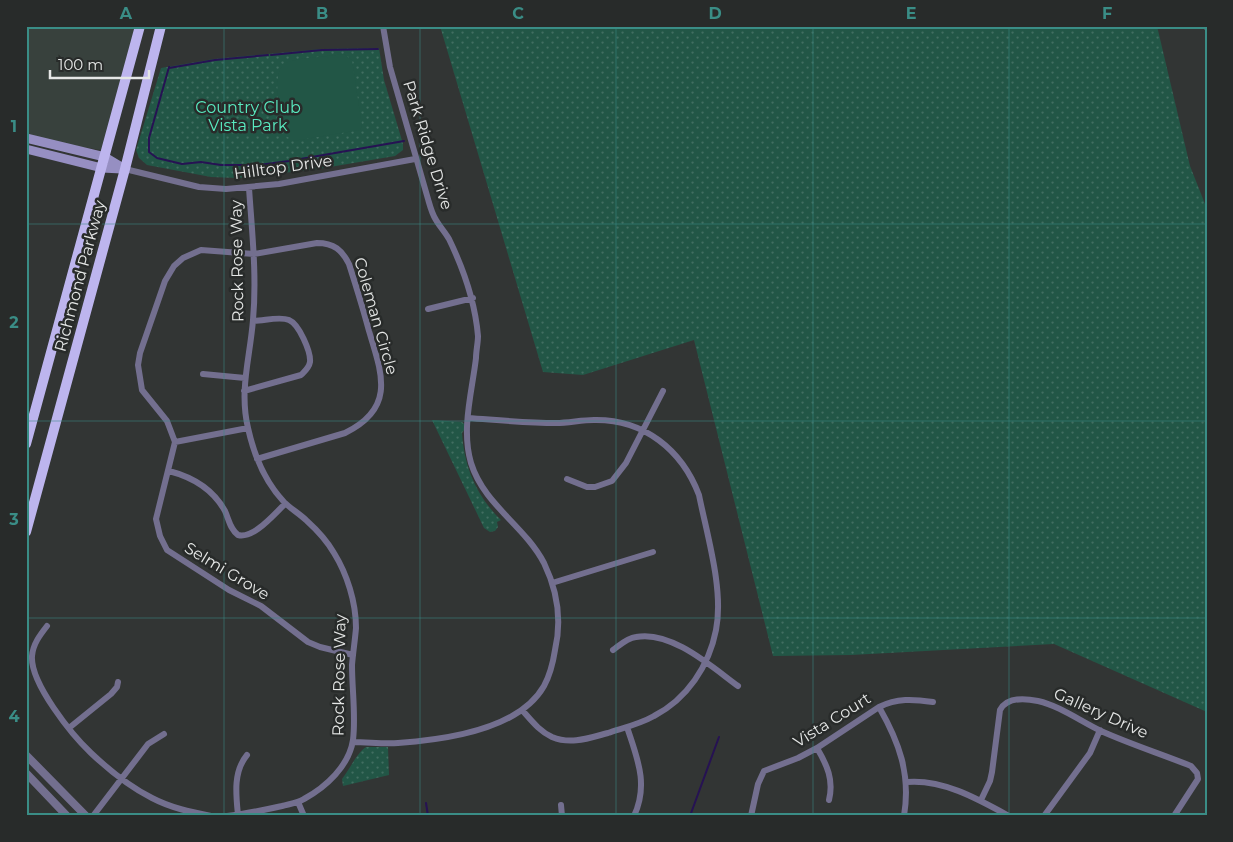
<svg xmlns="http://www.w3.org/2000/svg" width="1233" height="842" font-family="Montserrat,sans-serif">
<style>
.built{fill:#38413d}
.green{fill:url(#green-dots)}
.pitch{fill:#225646}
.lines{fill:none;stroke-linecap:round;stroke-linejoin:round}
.stream{stroke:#261253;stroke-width:2}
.minor{stroke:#736f8f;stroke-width:6}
.tertiary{stroke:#736f8f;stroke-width:8}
.secondary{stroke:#968fc2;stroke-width:9}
.trunk{stroke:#bdb5ee;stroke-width:10}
.rail{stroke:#c0c2c1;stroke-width:2;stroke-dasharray:8 4;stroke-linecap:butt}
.grid{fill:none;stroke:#3a8d86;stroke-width:1;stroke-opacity:0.55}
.labels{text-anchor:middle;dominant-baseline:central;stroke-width:5;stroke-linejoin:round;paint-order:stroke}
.park-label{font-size:16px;fill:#59ebc0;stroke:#282b2a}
.street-label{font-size:16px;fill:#e5e7e6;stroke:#282b2a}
.neatline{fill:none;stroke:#3a8d86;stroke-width:2}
.grid-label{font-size:16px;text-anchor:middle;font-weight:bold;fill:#3a8d86}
</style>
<defs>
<pattern id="green-dots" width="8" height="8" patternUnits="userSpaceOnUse" patternTransform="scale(1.25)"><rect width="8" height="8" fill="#225646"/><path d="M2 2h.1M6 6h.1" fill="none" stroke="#426e61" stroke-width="1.8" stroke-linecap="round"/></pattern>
</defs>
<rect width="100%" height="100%" fill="#323534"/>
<path class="built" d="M26,26h109l-34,124 -75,-12z"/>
<path class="green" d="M440,26h717l33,140 17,43v503l-153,-68 -203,11 -78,1 -79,-316 -111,35 -40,-3z
M379,48l5,32 19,64v6l-8,6 -77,13 -80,9 -27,-1 -64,-12 -8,-7 -3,-8 25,-82 53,-9 108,-10z
M432,420l30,2 5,4 -5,7c2,34 15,64 39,87l-4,2 1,5 -3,4 -5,1 -6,-4z
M366,747h22l1,28 -46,11 -1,-7c8,-10 14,-25 24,-32z"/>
<path class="pitch" d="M344,54l8,6 10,66 -2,4 -67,11 -9,-7 -1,-4c-2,-15 -13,-59 3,-67 9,-5 46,-7 58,-9z"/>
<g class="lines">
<path class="stream" d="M271,55l51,-5 56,-1
M169,67l-20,71v14l8,6 25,6 19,-2 20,3h38l30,-4 115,-20
M169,68l46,-8 53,-5
M426,803l2,13
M690,816l29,-79"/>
<path class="minor" d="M1206,26l1,2
M125,169l74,18 27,2 53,-5 136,-25
M428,309l45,-11
M203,374l42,4
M244,391l57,-16c4,-4 8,-7 9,-13 1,-10 -11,-38 -21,-42 -10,-4 -25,1 -36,1
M468,418c29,2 58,5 88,5 13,0 25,-3 38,-3 50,-1 88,30 105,75 8,40 25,95 17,135 -7,36 -29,69 -62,86 -14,8 -31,12 -46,17 -19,5 -37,12 -56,4 -13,-6 -21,-17 -30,-27
M175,442l73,-14
M257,459l88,-26c51,-25 37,-59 24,-102 -6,-23 -13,-45 -20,-67 -7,-14 -15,-21 -32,-21l-63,11 -53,-4 -18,8 -9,8 -9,15 -25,72 -2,12 4,25 25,31 8,21 -19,77 4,17 7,14 62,40 32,16 47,36 12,5 33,8
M169,471c23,6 44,18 56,40 4,9 5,18 13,24 16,4 36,-21 47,-31
M567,479l20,8h8l17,-6 14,-18 37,-72
M552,583l101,-31
M47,626c-7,9 -14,18 -15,30 -2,27 40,79 59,97 18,17 39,34 61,45 19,10 39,14 59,18
M613,650c7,-5 14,-12 23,-13 35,-7 76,30 102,49
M879,707c20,35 32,67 25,109
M627,727c10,31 22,57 7,89
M69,728l42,-34 6,-7 1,-5
M353,742c15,0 30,2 45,1 45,-3 121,-13 146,-57 6,-11 9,-23 11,-36 7,-30 2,-60 -11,-87 -20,-38 -60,-58 -73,-100 -10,-34 1,-71 5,-105 0,-7 2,-15 2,-22 -3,-35 -14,-66 -29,-97 -4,-7 -9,-12 -13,-19 -4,-6 -6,-14 -8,-21l-38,-132 -7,-41
M817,748c10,17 17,32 12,52
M907,782c36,-3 71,17 102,34
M981,800l9,-19 2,-9 8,-62c7,-13 24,-12 38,-9 22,5 42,20 63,30 29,13 60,23 90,35l6,7 1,6 -24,37
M298,802l6,14
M561,805l1,11
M238,815c-2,-20 -5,-43 9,-60
M93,816l55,-72 16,-10
M227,816c19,-2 37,-6 55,-10 7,-2 16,-3 22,-7 22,-12 45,-33 49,-59 3,-24 -1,-50 -1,-75 1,-12 3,-25 4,-37 0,-26 -9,-54 -22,-75 -7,-12 -17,-23 -27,-32 -7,-7 -16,-12 -23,-19 -19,-20 -30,-47 -36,-74 -9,-38 2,-70 5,-108 4,-44 -1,-88 -4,-132
M751,816l7,-32 6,-13 34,-13 19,-10 62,-41c18,-9 34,-8 54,-5
M1044,816l46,-63 10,-23"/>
<path class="tertiary" d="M26,755l60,61
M26,773l41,43"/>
<path class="secondary" d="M26,138l79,19 20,12
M26,149l76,19 20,1"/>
<path class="trunk" d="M26,444l114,-418
M26,532l99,-363 36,-143"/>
<path class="rail" d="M1206,816l1,-2"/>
</g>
<path class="grid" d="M224,26v790M420,26v790M616,26v790M813,26v790M1009,26v790M26,224h1181M26,421h1181M26,618h1181"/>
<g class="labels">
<g class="park-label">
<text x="248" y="107">Country Club<tspan x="248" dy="18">Vista Park</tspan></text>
</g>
<g class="street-label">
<text transform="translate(428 145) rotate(73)">Park Ridge Drive</text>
<text transform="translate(283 167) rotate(-8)">Hilltop Drive</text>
<text transform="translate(237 261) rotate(-91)">Rock Rose Way</text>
<text transform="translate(80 276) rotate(-75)">Richmond Parkway</text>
<text transform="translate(376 316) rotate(74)">Coleman Circle</text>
<text transform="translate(227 571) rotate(31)">Selmi Grove</text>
<text transform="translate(339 675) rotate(-89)">Rock Rose Way</text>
<text transform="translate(1101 713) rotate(24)">Gallery Drive</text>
<text transform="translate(832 720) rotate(-32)">Vista Court</text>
</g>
</g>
<rect width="1233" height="842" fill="none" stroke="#282b2a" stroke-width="55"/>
<path d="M50 70v8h99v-8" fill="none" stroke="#e5e7e6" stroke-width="2.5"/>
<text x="58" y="70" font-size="15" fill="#e5e7e6" stroke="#282b2a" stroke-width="4" paint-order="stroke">100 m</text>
<rect x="28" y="28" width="1178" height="786" class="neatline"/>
<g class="grid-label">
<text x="126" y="19">A</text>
<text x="322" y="19">B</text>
<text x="518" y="19">C</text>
<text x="715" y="19">D</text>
<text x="911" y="19">E</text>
<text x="1107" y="19">F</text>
<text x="14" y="132">1</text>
<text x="14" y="328">2</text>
<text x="14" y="525">3</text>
<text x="14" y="722">4</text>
</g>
</svg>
